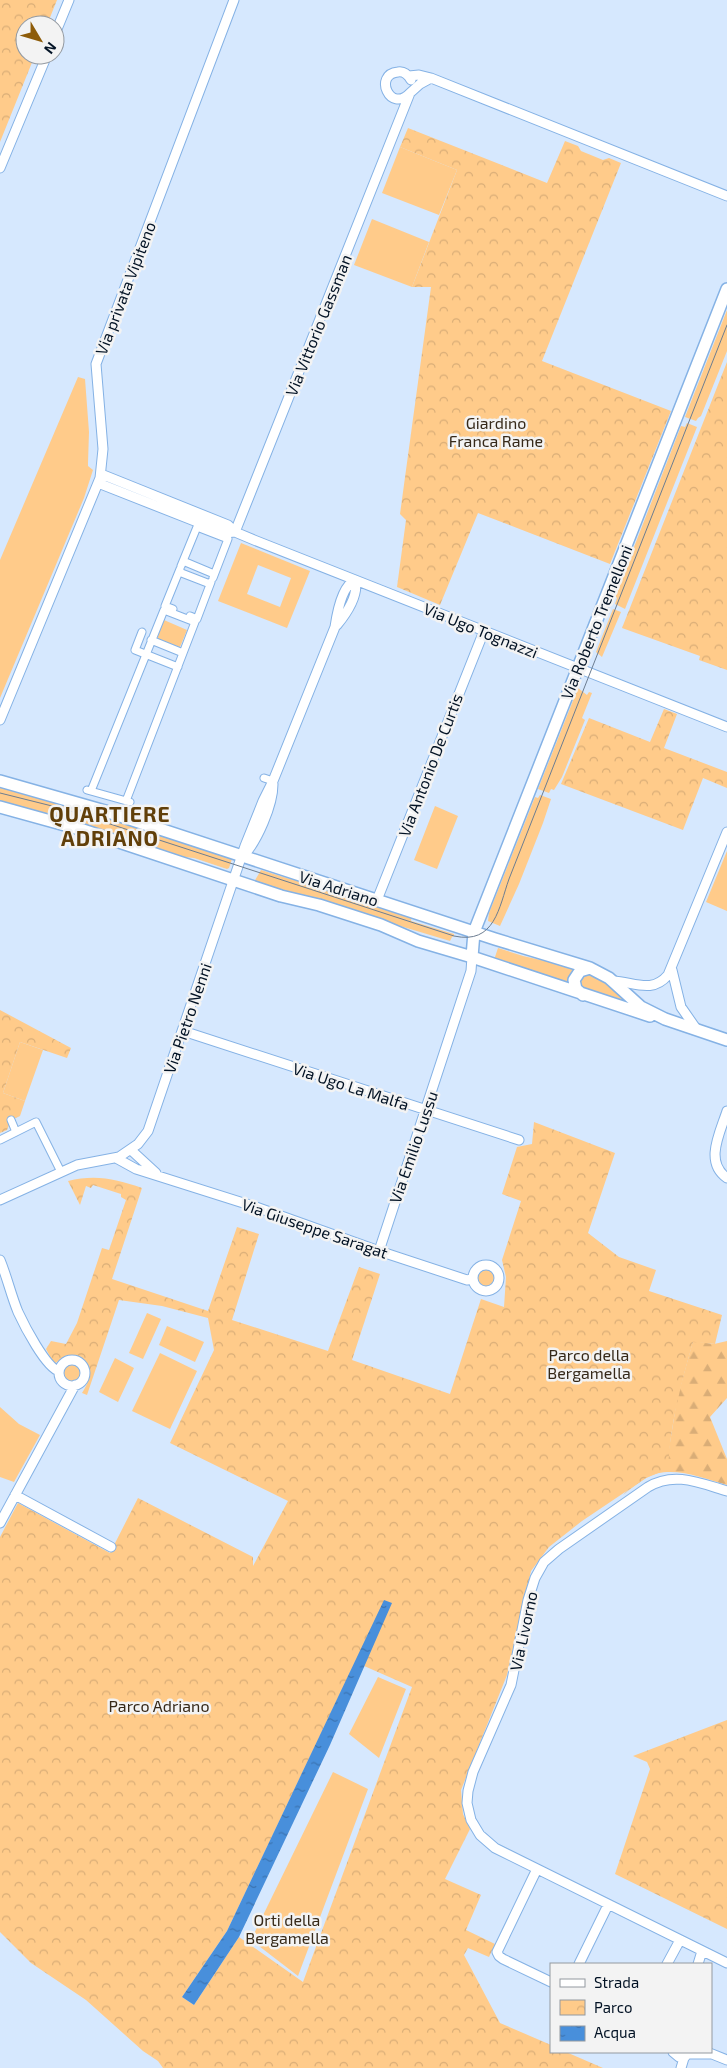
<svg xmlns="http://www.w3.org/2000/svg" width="727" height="2068" font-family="'Exo 2',sans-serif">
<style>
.green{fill:#ffcb8a;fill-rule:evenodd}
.forest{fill:url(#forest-firs)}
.park{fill:url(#park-crowns);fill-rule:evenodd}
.water{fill:url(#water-ripples)}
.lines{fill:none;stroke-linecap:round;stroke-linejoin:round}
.pedestrian-casing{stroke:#85b2e5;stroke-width:9}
.minor-casing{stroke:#85b2e5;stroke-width:11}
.tertiary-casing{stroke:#85b2e5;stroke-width:14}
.pedestrian{stroke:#fff;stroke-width:7}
.minor{stroke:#fff;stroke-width:9}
.tertiary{stroke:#fff;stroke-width:11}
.tram{stroke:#6c7d91;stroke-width:1}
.labels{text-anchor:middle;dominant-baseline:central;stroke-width:5;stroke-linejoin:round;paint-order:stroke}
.street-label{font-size:16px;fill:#021224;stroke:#f3f3f3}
.park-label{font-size:16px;fill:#362919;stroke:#f3f3f3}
.district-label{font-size:21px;font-weight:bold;letter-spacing:1px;fill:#613f09;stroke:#f3f3f3}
</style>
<defs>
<pattern id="forest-firs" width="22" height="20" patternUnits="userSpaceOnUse" patternTransform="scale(1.25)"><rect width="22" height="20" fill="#ffcb8a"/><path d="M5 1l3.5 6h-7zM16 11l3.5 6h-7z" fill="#d9ad77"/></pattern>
<pattern id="park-crowns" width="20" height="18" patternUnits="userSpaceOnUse" patternTransform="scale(1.25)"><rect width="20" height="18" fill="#ffcb8a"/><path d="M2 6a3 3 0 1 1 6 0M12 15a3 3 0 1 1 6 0" fill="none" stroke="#d9ad77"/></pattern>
<pattern id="water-ripples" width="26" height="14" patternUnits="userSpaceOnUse" patternTransform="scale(1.25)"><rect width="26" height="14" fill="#488fdb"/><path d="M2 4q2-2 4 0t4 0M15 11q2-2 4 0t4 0" fill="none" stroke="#3a73b1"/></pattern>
</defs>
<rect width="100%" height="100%" fill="#d6e8fe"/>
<path class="green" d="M400,147l57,23 -18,45 -57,-22z
M372,219l57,23 -17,45 -58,-22z
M727,310v41l-26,65 -3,2 -2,3 -11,-4z
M78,377l7,2 4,53 -1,31v3l5,4 -9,28 -84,200v-138z
M687,423l10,4 -72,182 -10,-5 2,-6 -2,-2 66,-170 4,1z
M241,543l69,28 -23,57 -69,-27zM258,565l33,13 -11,29 -33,-13z
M613,609l8,3 -19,45 -6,-5z
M164,620l23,10 -7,17 -23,-8z
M578,688l9,7 2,-3 3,1 -10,25 3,2 -23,57 -8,13 -3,-1 -2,4 -11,-4z
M0,787l66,15 166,57 -3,9 -2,1 -33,-11 -18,-2 -115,-38 -61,-15z
M540,795l11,4 -8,24 -24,61 -19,42 -12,-5 1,-8 46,-116 3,1z
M435,806l23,10 -21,53 -23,-9z
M727,851v60l-21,-9z
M261,870l29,9 12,1 110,36 -1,5 43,13v2l-2,1 -2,4 -196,-59z
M498,948l25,8 53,12 -5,6 -2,12 -75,-26z
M588,973l14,4 30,28 -50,-15 -3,-9 2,-4z
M20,1042l23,8 -18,51 -22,-8z
M476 1278a10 10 0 1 1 20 0a10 10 0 1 1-20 0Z
M147,1313l14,6 -18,40 -14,-6z
M167,1326l37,16 -9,20 -36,-17z
M160,1353l37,18 -27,58 -38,-18z
M115,1358l19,10 -16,34 -19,-10z
M62 1373a10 10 0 1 1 20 0a10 10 0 1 1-20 0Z
M0,1407l19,17 21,11 -26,47 -14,-5z
M378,1677l28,12 -27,69 -30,-24z
M333,1772l35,17 -70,187 -47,-36z"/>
<path class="forest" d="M693,1341l21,3 13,-3v57l-17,19 17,42v26c-25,-7 -57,-21 -81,-7 -8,5 -16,11 -23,17l46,-46 8,-50z"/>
<path class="park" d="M0,0h57l-10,25h-22v30h10l-35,87z
M408,128l139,55 18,-42 13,5 3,5 22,9 6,-2 12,5 -79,198 129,50 -61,153 -132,-51 -38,92 -43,-18 9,-67 -6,-6 31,-227h-19l45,-117 -57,-23z
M727,362v308l-28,-10 1,-4 -78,-28z
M664,709l13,5 -13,34 63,24v16l-24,-10 -20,52 -122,-46 28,-66 61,24z
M0,1010l71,38 -4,10 -47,-16 -17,51 22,8 -5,15 -9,4 -4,10 -7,3z
M534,1122l81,31 -27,80 31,24 37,13 -7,21 73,24 -7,29 -22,-2c-12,42 -23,82 -25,127l-22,9 -64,43 -33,26 -18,24 -24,104 -46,115 2,24 7,15 -25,50 36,16 -15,35 29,14 -6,13 -21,-9 -4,7 36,68 51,22v7h15l37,16h-440l-5,-7 -15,-10 -57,-51 -55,-37 -31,-31v-395l18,-34 92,50 28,-55 115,59v9l35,-65 -118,-58 44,-93 -6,-32 -46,-12 -43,-6 -32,95 -5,-2c3,-5 6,-10 7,-15 3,-22 -19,-27 -35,-14l-8,-15 5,-8 15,3 11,-21 25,-75 7,2 17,-50 -5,-3v-3l-28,-9 -2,3 -5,-2 -6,19 -12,-24c27,-7 49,-2 74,7l-30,91 96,32 29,-84 22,7 -27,86 96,31 31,-84 21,7 -28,86 98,34 31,-95 23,8 2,-30 -4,-17 19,-59 -19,-7 15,-47 15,-3zM355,1662l57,25 -109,295 -64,-45 -45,68 -12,-8 45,-66z
M727,1720v209l-112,-55 35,-105 -3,-7 -14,-6z"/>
<path class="water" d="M384,1600l8,3 -62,142 -91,192 -45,68 -12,-8 45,-66z"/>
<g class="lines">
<defs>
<path id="pedestrian" d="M183,561l31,13
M181,566l16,-39 31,12 -15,39
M179,572l31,12
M173,609l-8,-3 15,-37
M190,616l7,3 14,-37
M142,632l-7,18 43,17
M151,640l32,13
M264,778l9,3
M87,790l43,12
M91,791l73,-181 31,12 -69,179
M11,1120l5,12
M0,1140l36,-18 25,50"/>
<path id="minor" d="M55,34l14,-34
M409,76l10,-1 12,3 296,118
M410,93c-20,21 -37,-19 -12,-21 6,-1 10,3 13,8
M0,168l47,-113
M101,474l127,51 7,7 19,8 473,187
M98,483l127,50 10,-1
M235,532l175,-439 10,-9 11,-6
M337,625c9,-11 22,-30 18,-45
M0,720l100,-242 3,-29 -7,-85 138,-364
M243,856c14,-14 30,-51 30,-72
M377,900l107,-269
M672,970l9,37 16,23
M613,981c21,1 39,13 55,-6l59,-143
M183,1031l336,109
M727,1111c-7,22 -23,51 0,67
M131,1150l25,23
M116,1158l20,11 120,38 123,44 88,29 5,-1
M0,1200l77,-35 42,-8 19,-13 10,-13 97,-285 18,-45 10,-20 62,-154c2,-14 7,-41 20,-47
M379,1251l92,-280 1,-14
M0,1260c7,17 11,35 18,52 6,13 28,56 41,59
M473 1278a13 13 0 1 1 26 0a13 13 0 1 1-26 0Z
M59 1373a13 13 0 1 1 26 0a13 13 0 1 1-26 0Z
M727,1491c-27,-8 -53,-20 -79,-4l-89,62 -15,13 -9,16 -7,22 -17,85 -38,87 -5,19 -1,12 4,17 9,15 15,13 232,115
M15,1495l96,52
M0,1523l75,-138
M537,1869l-40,83 2,4 4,3 48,23
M579,1964l29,-59
M667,1964l13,-24
M698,1964l4,-13
M673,2052l6,5 7,-2
M707,2052l20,8
M687,2054h24
M681,2068l3,-10 5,-6"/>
<path id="tertiary" d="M0,781l105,30 390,128 95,29 19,10 32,29 24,12 62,21
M0,807l83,23 198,66 38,9 62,20 37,16 54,16 178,59
M472,957l2,-25 253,-643
M583,995l-7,-6 -2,-9 6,-9 10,-3"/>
</defs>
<use href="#pedestrian" class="pedestrian-casing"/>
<use href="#minor" class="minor-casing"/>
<use href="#tertiary" class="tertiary-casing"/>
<use href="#pedestrian" class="pedestrian"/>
<use href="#minor" class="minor"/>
<use href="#tertiary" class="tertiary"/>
<path class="tram" d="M0,793l64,16 390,127c41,9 45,-29 55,-57l218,-554"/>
</g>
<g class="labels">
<g class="street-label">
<text transform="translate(125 288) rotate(-69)">Via privata Vipiteno</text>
<text transform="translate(318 325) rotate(-68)">Via Vittorio Gassman</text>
<text transform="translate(596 622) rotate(-68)">Via Roberto Tremelloni</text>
<text transform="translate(481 630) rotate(22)">Via Ugo Tognazzi</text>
<text transform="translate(430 765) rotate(-69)">Via Antonio De Curtis</text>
<text transform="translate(339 888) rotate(18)">Via Adriano</text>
<text transform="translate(187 1018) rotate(-71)">Via Pietro Nenni</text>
<text transform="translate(351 1086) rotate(18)">Via Ugo La Malfa</text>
<text transform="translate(413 1147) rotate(-71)">Via Emilio Lussu</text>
<text transform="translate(315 1228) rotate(19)">Via Giuseppe Saragat</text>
<text transform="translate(523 1631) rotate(-78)">Via Livorno</text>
</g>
<g class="park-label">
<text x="496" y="422">Giardino<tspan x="496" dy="18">Franca Rame</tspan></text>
<text x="589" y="1354">Parco della<tspan x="589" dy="18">Bergamella</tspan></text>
<text x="159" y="1705">Parco Adriano</text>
<text x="287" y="1919">Orti della<tspan x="287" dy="18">Bergamella</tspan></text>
</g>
<g class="district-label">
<text x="110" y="813">QUARTIERE<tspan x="110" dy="24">ADRIANO</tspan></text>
</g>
</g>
<rect x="550" y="1963" width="162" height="90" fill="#f3f3f3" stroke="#9399a0"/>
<rect x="560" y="1979" width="25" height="8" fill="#ffffff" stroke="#9399a0"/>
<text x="594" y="1988" font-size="15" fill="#021224">Strada</text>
<rect x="560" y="2000" width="25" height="15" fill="url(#park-crowns)" stroke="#9399a0"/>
<text x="594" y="2013" font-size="15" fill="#021224">Parco</text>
<rect x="560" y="2026" width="25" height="15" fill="url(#water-ripples)" stroke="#9399a0"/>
<text x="594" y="2038" font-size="15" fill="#021224">Acqua</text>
<g transform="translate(40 40) rotate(128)"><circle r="24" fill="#f3f3f3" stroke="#9399a0"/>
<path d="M0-4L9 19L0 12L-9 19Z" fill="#8e5c09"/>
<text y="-8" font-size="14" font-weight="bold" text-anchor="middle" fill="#021224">N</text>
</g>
</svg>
